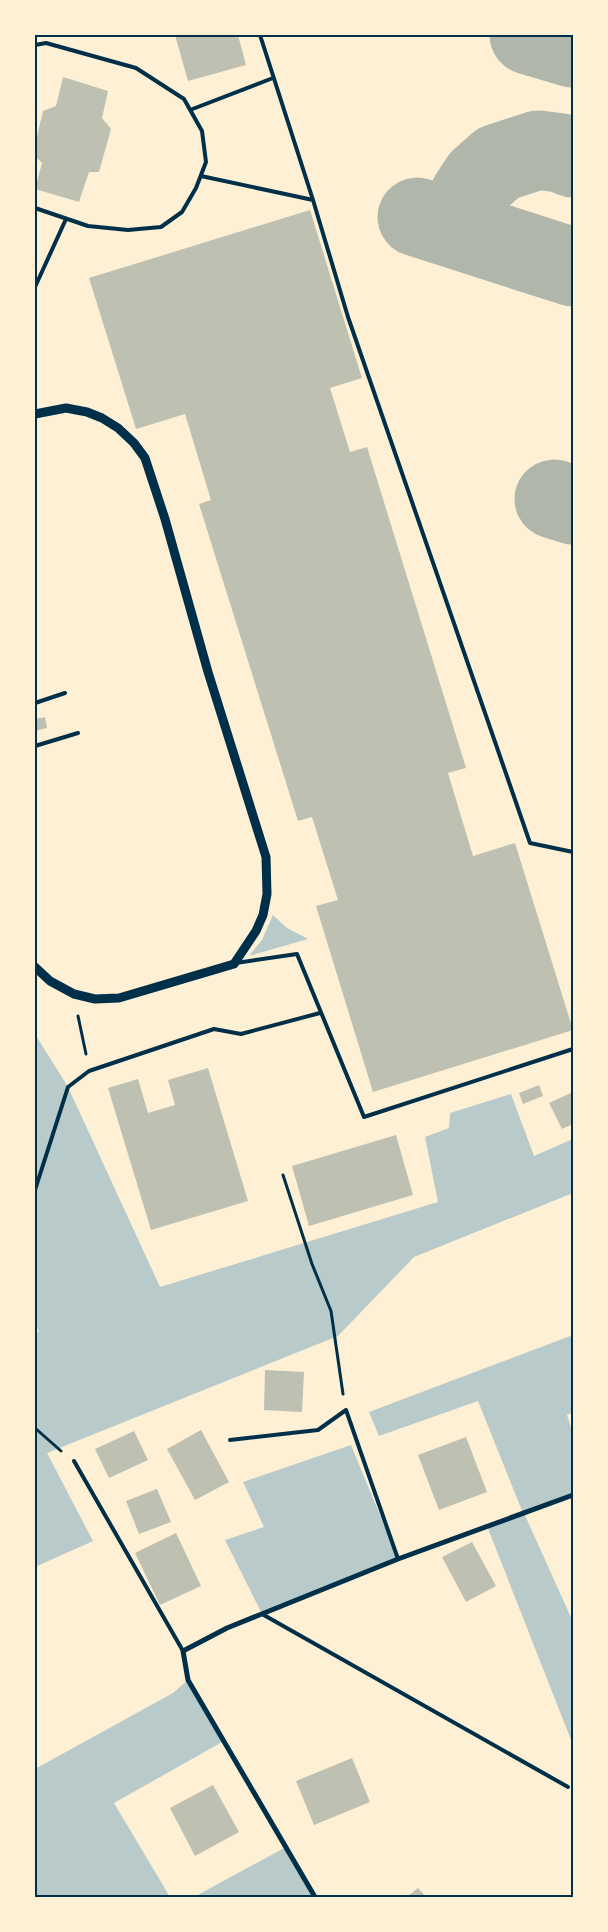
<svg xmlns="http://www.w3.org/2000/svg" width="608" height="1932" font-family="'Titillium Web',sans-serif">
<rect width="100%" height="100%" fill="#fdf0d5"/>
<!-- green -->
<path fill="#b9caca" d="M273,915L287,928L308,939L249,956L262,940Z
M35,1034L68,1087L160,1287L438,1202L425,1137L449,1128L450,1113L511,1094L534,1156L573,1139V1193L414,1257L338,1336L47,1453L93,1541L35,1567V1333L39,1332L35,1323Z
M573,1335V1412L567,1415L573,1434V1495L524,1513L573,1622V1745L487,1526L523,1513L478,1401L379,1436L369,1412Z
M351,1445L398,1559L262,1614L225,1540L264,1527L243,1482Z
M188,1680L224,1741L114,1803L170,1897H35V1769L173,1693Z
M286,1847L315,1897H194Z"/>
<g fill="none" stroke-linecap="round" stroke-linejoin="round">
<!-- taxiway -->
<path stroke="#b1b6ab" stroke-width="79" d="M529,35L573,48
M417,217L573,267
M464,232L465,214L469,196L480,179L498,163L538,150L561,153L573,158
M554,499L573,505"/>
</g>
<!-- building -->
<path fill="#bec0b2" d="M175,35H238L246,65L188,81Z
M63,77L108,91L102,118L111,129L99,172H89L79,202L35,189L42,163L35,156V145L43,111L56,106Z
M310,210L362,378L330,388L350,452L367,447L466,768L448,773L473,856L515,843L573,1030L373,1092L316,906L338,900L312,817L298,821L199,504L211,500L185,414L136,429L89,278Z
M45,717L47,728L35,731V719Z
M208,1068L248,1201L151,1230L108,1088L138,1079L148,1113L175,1105L168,1080Z
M539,1085L543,1096L523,1104L519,1093Z
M573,1092V1124L562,1129L549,1103Z
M396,1135L413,1195L309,1226L292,1166Z
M265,1370L304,1372L302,1412L264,1410Z
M201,1430L229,1482L195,1500L167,1449Z
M134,1431L148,1460L109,1478L95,1449Z
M466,1437L487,1492L439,1510L418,1455Z
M157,1489L171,1522L139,1534L126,1501Z
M176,1533L201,1586L160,1605L135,1553Z
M472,1542L496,1586L466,1602L442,1557Z
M352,1758L370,1802L314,1825L296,1781Z
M213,1785L239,1832L195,1856L170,1808Z
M418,1888L426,1897H407Z"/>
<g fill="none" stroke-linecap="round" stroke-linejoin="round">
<!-- path -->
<path stroke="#003049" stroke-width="3" d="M78,1016L86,1054
M283,1175L312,1264L331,1311L343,1394
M35,1428L61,1451"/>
<!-- service -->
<path stroke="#003049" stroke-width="4" d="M260,35L313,200L348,317L530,843L573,852
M35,45L46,43L136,68L184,99L202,131L206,162L196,188L182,212L161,227L128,230L88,226L35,208
M190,110L273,78
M201,176L313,200
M35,287L66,219
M35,703L65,693
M35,746L78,733
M236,963L297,954L364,1117L573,1049
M35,1190L68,1087L89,1071L214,1029L241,1034L320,1013
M230,1440L318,1430L346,1410L398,1559
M74,1461L183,1651
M262,1614L568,1787"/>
<!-- minor -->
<path stroke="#003049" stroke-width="5" d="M315,1897L188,1680L183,1651L227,1628L398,1559L573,1495"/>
<!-- tertiary -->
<path stroke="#003049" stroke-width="9" d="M35,414L66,408L87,412L102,418L118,428L134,443L145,458L165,519L208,672L266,857L267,894L263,915L256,931L234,964L119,998L95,999L74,994L50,981L35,967"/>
</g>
<!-- border -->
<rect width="608" height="1932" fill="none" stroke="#fdf0d5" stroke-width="72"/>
<rect x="36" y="36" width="536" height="1860" fill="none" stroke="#003049" stroke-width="2"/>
</svg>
